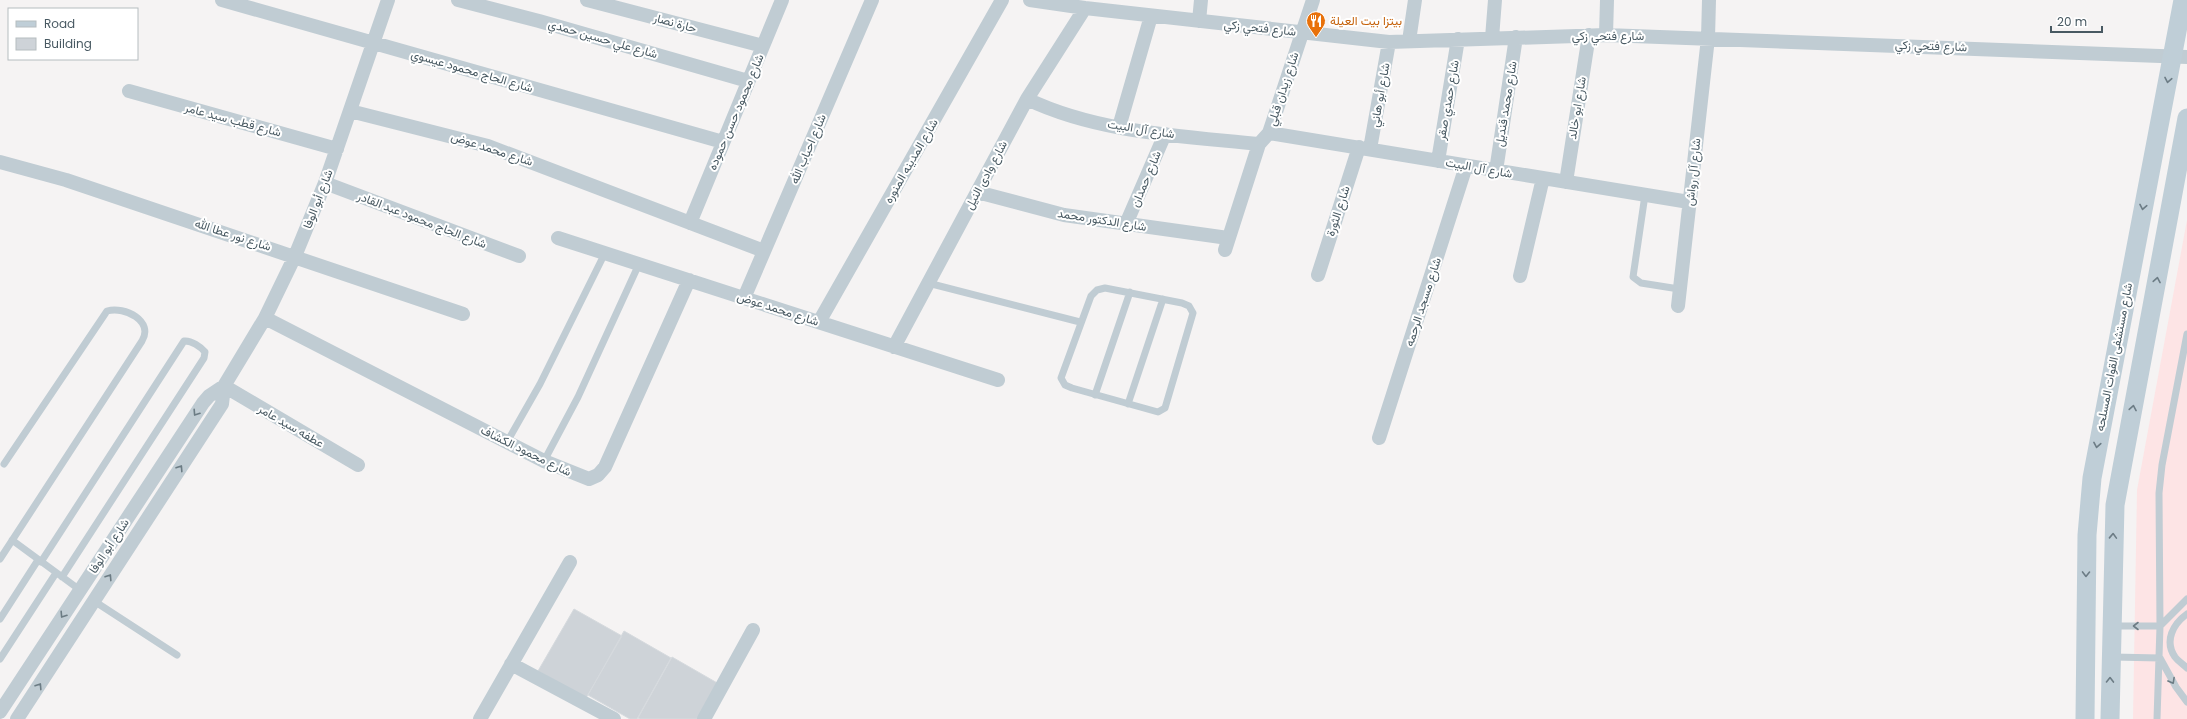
<svg xmlns="http://www.w3.org/2000/svg" width="2187" height="719" font-family="Poppins,Vazirmatn,sans-serif">
<rect width="100%" height="100%" fill="#f5f3f3"/>
<!-- medical -->
<path fill="#fde4e5" d="M2187,220V719H2133L2137,490Z"/>
<!-- building -->
<path fill="#ced3d8" stroke="#d6dade" d="M574,609L622,636L586,698L538,671Z
M624,631L671,658L637,719H630L588,695Z
M672,657L719,684L699,719H640L638,718Z"/>
<g fill="none" stroke-linecap="round" stroke-linejoin="round">
<!-- lane -->
<path stroke="#c0ccd3" stroke-width="7" d="M1645,195L1633,277L1641,283L1679,289
M928,283L1080,322
M1105,288L1182,303L1189,306L1193,313L1165,408L1158,412L1072,388L1065,385L1061,378L1091,296L1097,290Z
M1095,395L1130,292
M1128,404L1163,299
M507,442L540,384L605,253
M544,461L578,397L639,264
M12,540L80,590
M0,559L142,341C154,321 125,306 107,311L4,464
M41,562L184,341C191,340 201,347 205,352L204,358L62,577
M94,601L177,655
M2187,614C2173,624 2164,641 2175,657C2178,661 2184,665 2187,668
M0,619L38,560
M2112,626H2160L2187,599
M2113,657L2160,658L2176,687L2187,702
M0,659L56,573
M2157,719L2160,626L2159,493L2162,465L2187,334"/>
<!-- street -->
<path stroke="#c0ccd3" stroke-width="14" d="M222,0L723,142
M458,0L539,21L748,81
M587,0L763,46
M1030,0L1085,8L1389,42L1606,35L2187,57
M1199,21L1201,0
M1606,35L1607,0
M1492,38L1495,0
M1409,41L1415,0
M129,91L337,149
M1027,99C1098,133 1182,136 1259,144
M350,111L488,146L764,251
M1119,127L1151,16
M1269,133L1689,202
M1370,149L1389,42
M1438,161L1458,39
M0,162L66,180L463,314
M1496,171L1516,37
M1566,182L1589,35
M325,183L519,256
M977,192L1064,215L1228,238
M690,223L782,0
M1126,224L1165,134
M558,238L998,380
M1225,250L1259,144L1269,133L1313,0
M1318,275L1359,147
M1520,276L1543,178
M744,298L872,0
M1678,306L1708,38L1709,0
M265,318L544,461L589,479L598,475L605,467L689,280
M819,322L1002,0
M894,347L1027,99L1085,8
M224,386L358,465
M1379,438L1466,166
M511,664L614,719
M0,712L203,403L209,396L224,386
M17,719L222,404L224,386L265,318L295,256L325,183L388,0
M480,719L570,562
M704,719L753,630"/>
<!-- secondary -->
<path stroke="#bfced7" stroke-width="19" d="M2085,719L2087,535L2092,478L2183,0
M2110,719L2115,505L2187,118"/>
</g>
<!-- one-way arrows -->
<defs><path id="oneway-chevron" d="M-2-3.5L2.5 0L-2 3.5" fill="none" stroke-width="1.6" stroke-linecap="round" stroke-linejoin="round"/></defs>
<g stroke="#6c7c85">
<use href="#oneway-chevron" transform="translate(2168 80) rotate(101)"/>
<use href="#oneway-chevron" transform="translate(2143 207) rotate(101)"/>
<use href="#oneway-chevron" transform="translate(2157 280) rotate(-80)"/>
<use href="#oneway-chevron" transform="translate(2133 408) rotate(-80)"/>
<use href="#oneway-chevron" transform="translate(2097 445) rotate(100)"/>
<use href="#oneway-chevron" transform="translate(2113 536) rotate(-88)"/>
<use href="#oneway-chevron" transform="translate(2086 574) rotate(91)"/>
<use href="#oneway-chevron" transform="translate(2110 680) rotate(-89)"/>
</g>
<g stroke="#6c7c84">
<use href="#oneway-chevron" transform="translate(196 413) rotate(123)"/>
<use href="#oneway-chevron" transform="translate(180 468) rotate(-57)"/>
<use href="#oneway-chevron" transform="translate(109 577) rotate(-57)"/>
<use href="#oneway-chevron" transform="translate(63 615) rotate(123)"/>
<use href="#oneway-chevron" transform="translate(2136 626) rotate(-180)"/>
<use href="#oneway-chevron" transform="translate(2172 681) rotate(61)"/>
<use href="#oneway-chevron" transform="translate(39 686) rotate(-57)"/>
</g>
<!-- icons -->
<defs>
<symbol id="restaurant-pin" viewBox="-11 -11 22 30"><path d="M0 17L-7.5 6A9.5 9.5 0 1 1 7.5 6Z" fill="#e8710a" stroke="#fff"/><path d="M-5-6h1v4h1v-4h1v4h1v-4h1v5L-1.5 .5V6h-2V.5L-5-1ZM5-6V6H3V1.5H1.5Q1.5-4 5-6Z" fill="#fff"/></symbol>
</defs>
<g fill-rule="evenodd">
<use href="#restaurant-pin" x="1305" y="10" width="22" height="30"/>
</g>
<g text-anchor="middle" stroke-width="4" stroke-linejoin="round" paint-order="stroke">
<!-- food labels -->
<g font-size="12" fill="#c56008" stroke="#fff" text-anchor="start">
<text x="1330" y="25">بيتزا بيت العيلة</text>
</g>
<!-- street labels -->
<g font-size="12" fill="#485962" stroke="#fff">
<text transform="translate(675 23) rotate(15)" y="4">حارة نصار</text>
<text transform="translate(1260 28) rotate(6)" y="4">شارع فتحي زكي</text>
<text x="1608" y="40">شارع فتحي زكي</text>
<text transform="translate(603 39) rotate(16)" y="4">شارع علي حسين حمدي</text>
<text transform="translate(1931 46) rotate(2)" y="4">شارع فتحي زكي</text>
<text transform="translate(472 71) rotate(16)" y="4">شارع الحاج محمود عيسوي</text>
<text transform="translate(1283 89) rotate(-72)" y="4">شارع زيدان قبلي</text>
<text transform="translate(1380 95) rotate(-80)" y="4">شارع أبو هاني</text>
<text transform="translate(1448 100) rotate(-80)" y="4">شارع حمدي صقر</text>
<text transform="translate(1506 104) rotate(-81)" y="4">شارع محمد قنديل</text>
<text transform="translate(1577 108) rotate(-81)" y="4">شارع ابو خالد</text>
<text transform="translate(736 112) rotate(-67)" y="4">شارع محمود حسن حموده</text>
<text transform="translate(233 120) rotate(15)" y="4">شارع قطب سيد عامر</text>
<text transform="translate(1141 129) rotate(9)" y="4">شارع آل البيت</text>
<text transform="translate(492 149) rotate(18)" y="4">شارع محمد عوض</text>
<text transform="translate(808 149) rotate(-67)" y="4">شارع احباب الله</text>
<text transform="translate(911 161) rotate(-60)" y="4">شارع المدينه المنوره</text>
<text transform="translate(1479 168) rotate(10)" y="4">شارع آل البيت</text>
<text transform="translate(1693 172) rotate(-84)" y="4">شارع آل رواش</text>
<text transform="translate(986 175) rotate(-62)" y="4">شارع وادى النيل</text>
<text transform="translate(1146 179) rotate(-67)" y="4">شارع حمدان</text>
<text transform="translate(318 199) rotate(-69)" y="4">شارع أبو الوفا</text>
<text transform="translate(1338 211) rotate(-72)" y="4">شارع الثورة</text>
<text transform="translate(422 220) rotate(21)" y="4">شارع الحاج محمود عبد القادر</text>
<text transform="translate(1102 220) rotate(9)" y="4">شارع الدكتور محمد</text>
<text transform="translate(233 235) rotate(18)" y="4">شارع نور عطا الله</text>
<text transform="translate(1423 302) rotate(-72)" y="4">شارع مسجد الرحمه</text>
<text transform="translate(778 309) rotate(18)" y="4">شارع محمد عوض</text>
<text transform="translate(2114 357) rotate(-79)" y="4">شارع مستشفى القوات المسلحه</text>
<text transform="translate(291 426) rotate(30)" y="4">عطفه سيد عامر</text>
<text transform="translate(526 451) rotate(26)" y="4">شارع محمود الكشاف</text>
<text transform="translate(109 546) rotate(-57)" y="4">شارع أبو الوفا</text>
</g>
</g>
<!-- legend -->
<rect x="8" y="8" width="130" height="52" fill="#ffffff" stroke="#b6bdc0"/>
<rect x="16" y="21" width="20" height="6" fill="#bfced7" stroke="#b6bdc0"/>
<text x="44" y="28" font-size="12" fill="#485962">Road</text>
<rect x="16" y="38" width="20" height="12" fill="#ced3d8" stroke="#b6bdc0"/>
<text x="44" y="48" font-size="12" fill="#485962">Building</text>
<!-- scale -->
<path d="M2051 26v6h51v-6" fill="none" stroke="#485962" stroke-width="2"/>
<text x="2057" y="26" font-size="12" fill="#485962" stroke="#ffffff" stroke-width="3" paint-order="stroke">20 m</text>
</svg>
